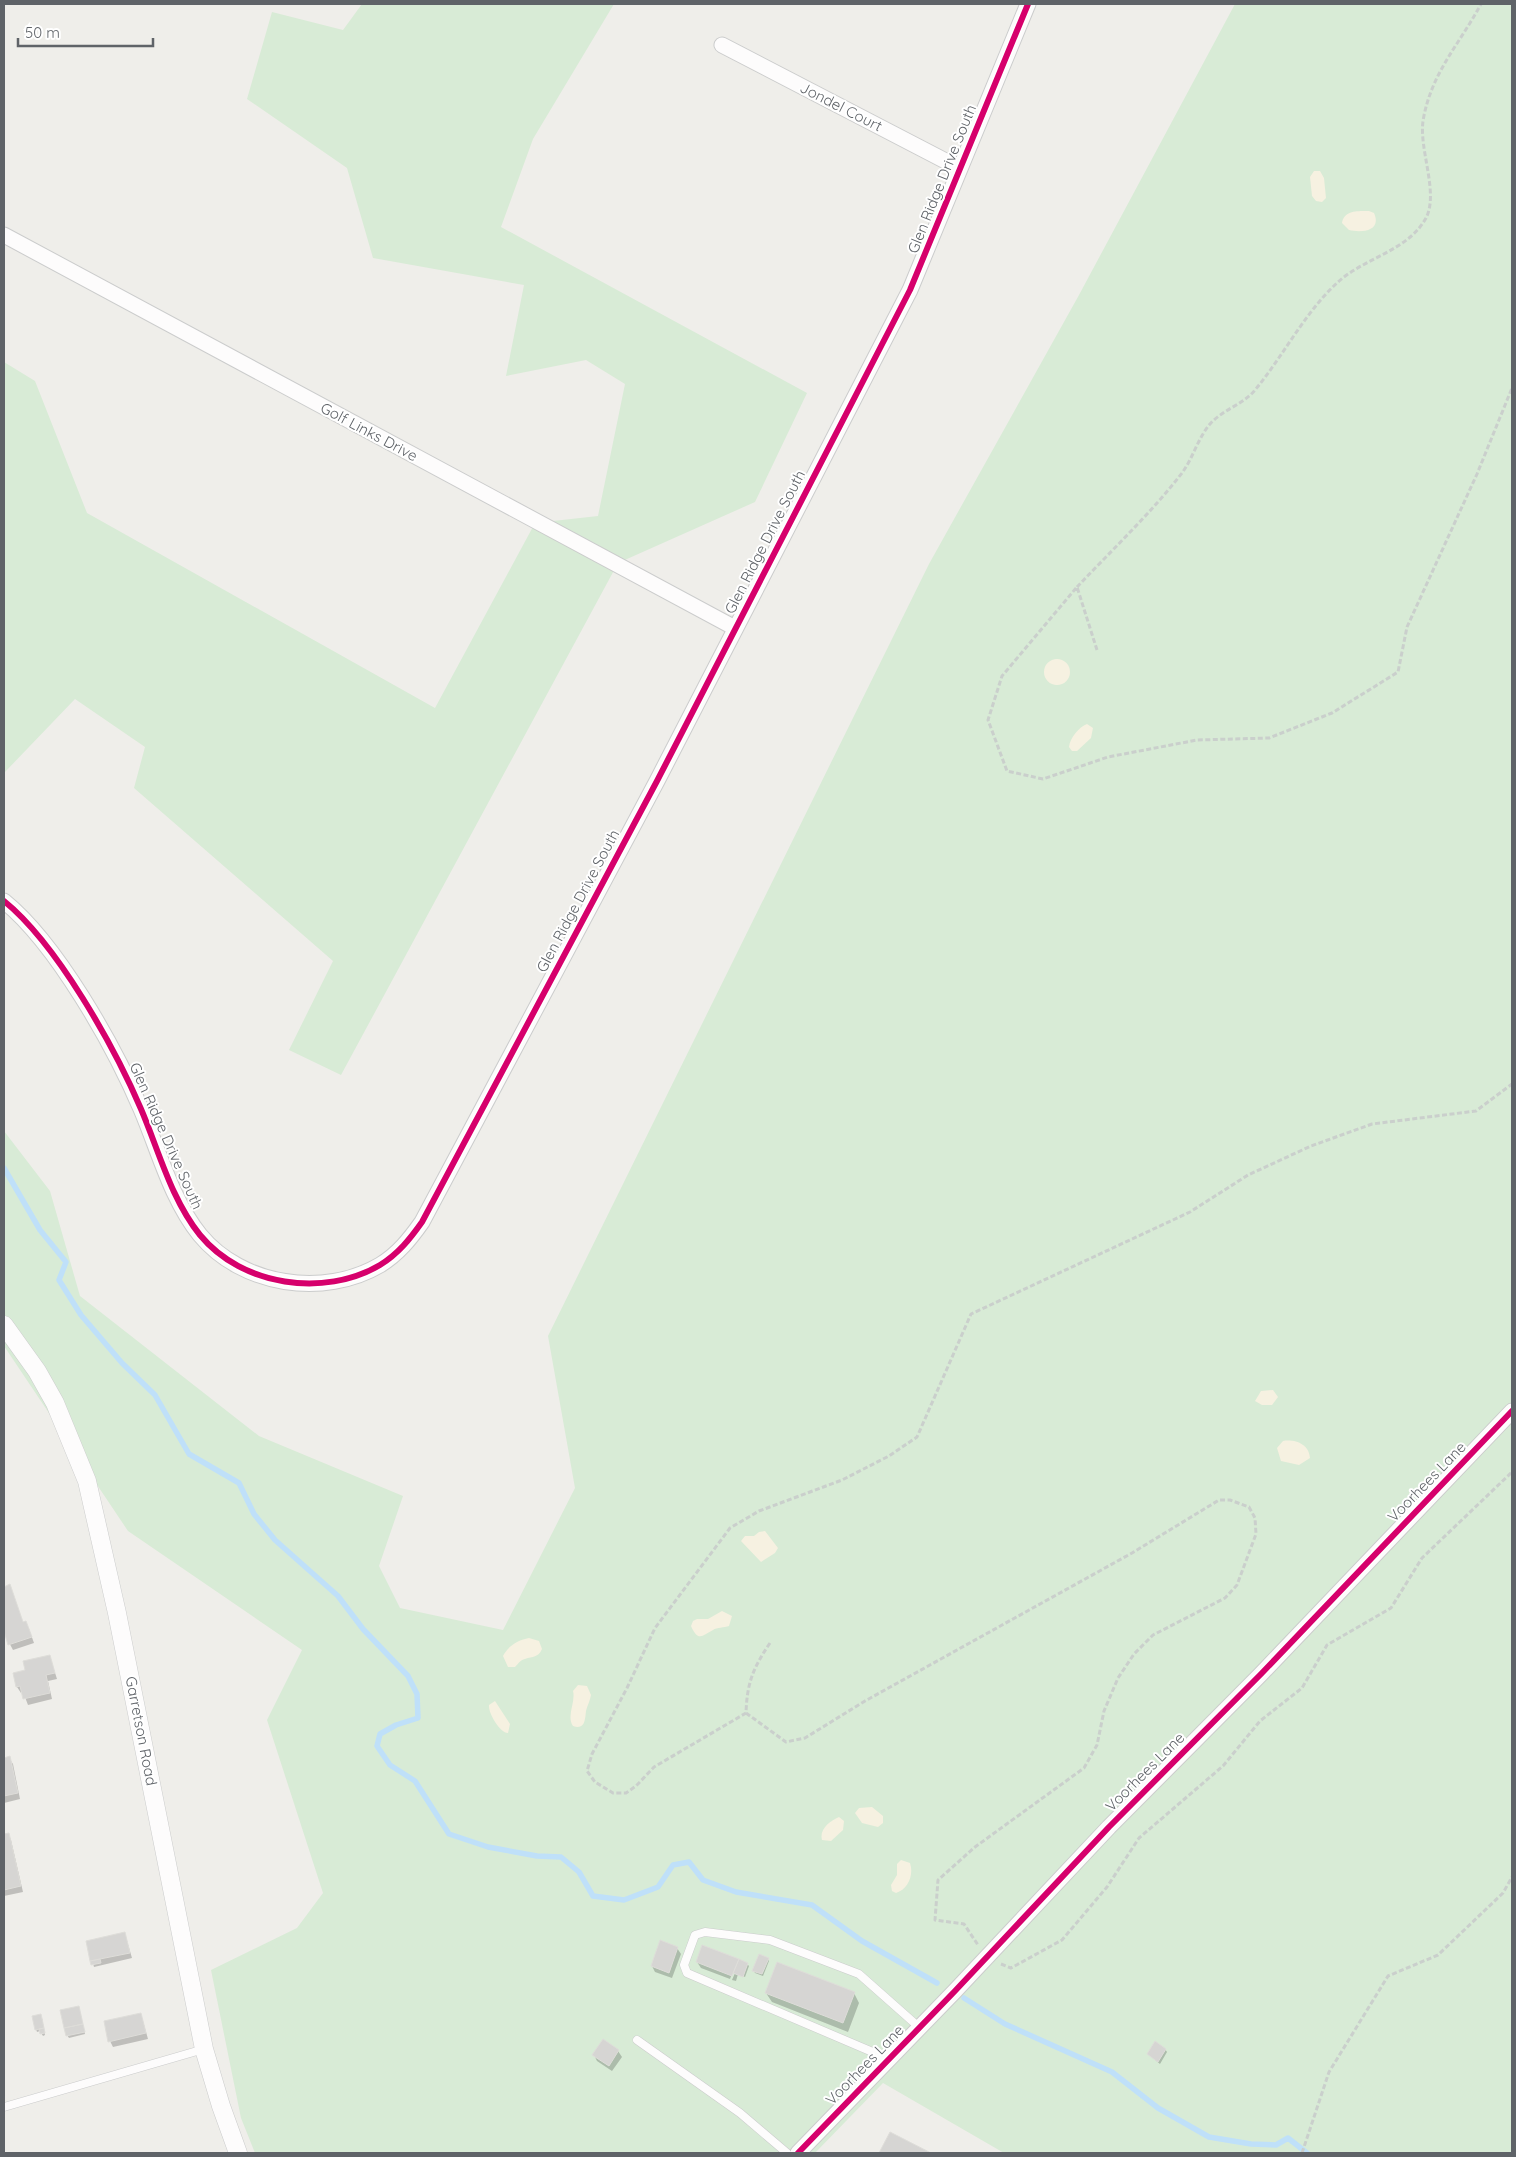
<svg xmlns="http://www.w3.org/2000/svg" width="1516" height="2157" font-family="Quicksand,sans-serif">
<rect width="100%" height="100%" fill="#efeeea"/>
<!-- green -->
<path fill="#d8ebd6" d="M362,4H614L533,139L501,227L807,393L755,502L618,563L341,1075L289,1050L333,961L134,788L145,747L75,699L5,772L4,362L35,381L87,513L435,708L535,523L598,516L625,384L586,360L506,376L524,285L373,258L347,168L247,99L272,12L343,30Z
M1235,4H1512V2153H1004L883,2083L815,2153H255L241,2118L211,1970L297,1928L323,1893L267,1720L302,1650L128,1531L4,1346V1131L50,1191L80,1296L259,1436L403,1496L379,1566L400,1608L503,1630L575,1488L548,1336L929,564L1079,295Z"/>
<!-- sand -->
<path fill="#f6f1e1" d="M1314,171H1320L1324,178L1326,198L1322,202L1316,201L1312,196L1310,177Z
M1369,211L1374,213C1382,231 1362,233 1349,230L1342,223C1344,210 1358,211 1369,211Z
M1044 672a13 13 0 1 1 26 0a13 13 0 1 1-26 0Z
M1087,724L1093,728L1091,738L1077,751H1072L1069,747C1070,738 1079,727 1087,724Z
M1273,1390L1278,1397L1272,1405H1262L1255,1401L1261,1391Z
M1283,1441C1295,1439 1309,1444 1310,1458L1299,1465L1281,1461L1277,1448Z
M765,1531L778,1548L775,1553L761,1562L741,1541L745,1536H754L759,1532Z
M722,1611L732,1616L729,1626C724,1628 717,1627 713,1630C702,1636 698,1642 691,1626L693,1621L697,1619H708Z
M529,1638L539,1641L542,1649C538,1658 533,1656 525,1659C520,1660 518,1664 515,1667H508L503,1656C508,1646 518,1640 529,1638Z
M578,1685L587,1686L591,1695C590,1701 587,1706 586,1711C585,1720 585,1730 573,1726C566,1716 576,1702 573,1691Z
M495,1701L510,1724L508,1733C500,1733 488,1713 489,1705Z
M872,1807L883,1816V1823L878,1827L862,1823L855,1813L859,1808Z
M839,1817L844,1821L843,1830L831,1841L822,1840C819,1829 830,1821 839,1817Z
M901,1860L910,1863C914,1875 908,1889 896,1893L892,1891L891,1885L897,1875V1864Z"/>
<!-- shadow -->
<path fill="#0003" d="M10,1586L23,1623H26L29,1629L34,1643L13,1650L4,1633V1588Z
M50,1657L57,1679L48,1681L52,1699L28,1705L23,1692L21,1693L17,1687L27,1671Z
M9,1758L13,1764L20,1799L4,1803V1759Z
M8,1834L11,1840L23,1892L4,1896V1835Z
M125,1934L132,1958L94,1967L87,1942Z
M677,1948L681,1954L672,1978L655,1972L652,1966Z
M768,1959L769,1961L763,1976L755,1973L754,1971Z
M697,1962L747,1964L749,1966L745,1977L738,1974L736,1981L732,1980L735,1973L733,1971L730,1979L701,1968Z
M766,1993H854L859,2003L848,2032L772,2002Z
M79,2007L85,2034L69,2038L67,2035Z
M141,2014L148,2039L113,2047L110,2041Z
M42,2018L45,2035L43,2036L40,2031L37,2032L36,2029Z
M1165,2049L1167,2052L1160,2064L1148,2054Z
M618,2051L622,2057L612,2071L597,2061L594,2055Z"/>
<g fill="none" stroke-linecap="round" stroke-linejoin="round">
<!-- stream -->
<path stroke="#bfe0f9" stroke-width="5.5" d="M4,1168L40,1230L66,1262L59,1280L81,1315L122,1363L155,1395L189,1454L239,1483L254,1514L275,1540L338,1596L363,1629L408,1676L417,1694L418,1718L396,1725L380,1734L377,1746L390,1765L415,1781L449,1834L488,1847L537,1856L561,1857L579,1872L593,1896L624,1900L658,1887L673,1865L689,1862L703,1880L736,1892L812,1905L862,1941L937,1983
M964,1998L1005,2024L1112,2072L1158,2108L1209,2137L1251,2144L1276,2145L1288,2138L1307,2153"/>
</g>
<!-- building -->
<path fill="#d6d5d3" stroke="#deddd9" d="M10,1584L23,1622L26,1621L32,1637L8,1645L4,1631V1587Z
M50,1655L55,1673L46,1675L50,1693L23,1699L20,1686L16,1687L13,1673L25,1670L23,1661Z
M10,1756L18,1793L4,1796V1758Z
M9,1833L21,1886L4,1890V1834Z
M125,1932L130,1953L90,1961L86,1941Z
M660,1940L678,1947L669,1973L651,1966Z
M702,1945L739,1959L732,1976L696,1962Z
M759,1954L769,1958L762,1974L752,1971Z
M100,1959L101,1963L91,1965L90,1961Z
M739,1959L748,1963L743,1977L733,1973Z
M777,1962L855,1992L843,2023L765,1993Z
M79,2006L83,2024L64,2028L60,2010Z
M141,2013L146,2033L108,2042L104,2021Z
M41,2014L44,2028L35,2030L32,2016Z
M83,2024L85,2032L66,2036L64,2028Z
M44,2028L45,2033L40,2034L39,2029Z
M603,2039L619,2050L609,2066L592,2055Z
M1155,2041L1166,2049L1158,2062L1147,2054Z
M890,2132L931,2153H879Z"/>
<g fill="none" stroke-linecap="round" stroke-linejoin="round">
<defs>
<path id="service" d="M637,2040L740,2113L787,2153
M889,2059L687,1973L684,1965L695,1935L705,1932L770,1940L859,1974L920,2028
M4,2107L204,2049"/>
<path id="minor" d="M722,45L959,168
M4,235L735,628
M4,901C57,944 114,1046 141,1109C159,1151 171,1199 200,1235C242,1286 324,1298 380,1265C398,1254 410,1239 422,1222L657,781L910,290L1028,4
M798,2153L954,1992L1109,1827L1261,1674L1512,1411"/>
<path id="tertiary" d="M4,1325L37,1371L55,1403L87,1481L117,1613L204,2049L221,2106L238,2153"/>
</defs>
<!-- service casing -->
<use href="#service" stroke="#cbcccc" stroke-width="9"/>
<!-- minor casing -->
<use href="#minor" stroke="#cbcccc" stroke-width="17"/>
<!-- tertiary casing -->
<use href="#tertiary" stroke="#cbcccc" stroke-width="19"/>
<!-- path -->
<path stroke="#cacfcc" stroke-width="3" stroke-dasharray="5 2.5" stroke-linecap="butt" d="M1077,587C1111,551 1152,512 1182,473C1193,458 1198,438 1210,424C1222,410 1244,404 1255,390C1284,355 1305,312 1338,282C1364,258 1408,251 1426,218C1439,193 1419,150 1423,121C1431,73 1459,45 1481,4
M1097,650L1077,587L1002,676L988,720L1007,771L1043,779L1108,757L1197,740L1269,738L1332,713L1398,672L1407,627L1477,474L1512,388
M770,1643C753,1668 747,1683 746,1713L654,1767L636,1786L626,1793H613L595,1782L587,1771L592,1754L627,1688L655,1628L730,1528L759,1511L842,1480L889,1456L917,1437L971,1314L1190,1212L1248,1175L1311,1146L1372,1124L1476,1111L1512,1084
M746,1713L786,1742L805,1738L865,1701L1132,1553L1219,1500H1230L1249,1507L1255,1518L1256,1534L1237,1585L1225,1598L1153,1635L1134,1654L1118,1678L1104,1711L1097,1745L1084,1768L975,1847L938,1880L935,1920L964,1924L978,1945
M1001,1964L1011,1968L1062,1940L1107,1887L1139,1838L1223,1766L1260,1721L1302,1688L1327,1645L1391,1608L1422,1558L1512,1472
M1302,2153L1329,2072L1388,1976L1438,1955L1503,1893L1512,1877"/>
<!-- service -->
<use href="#service" stroke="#fdfcfc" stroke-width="8"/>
<!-- minor -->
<use href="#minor" stroke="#fdfcfc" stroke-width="15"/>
<!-- tertiary -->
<use href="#tertiary" stroke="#fdfcfc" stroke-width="18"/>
<defs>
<path id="cycleway" d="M4,901C57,944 114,1046 141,1109C159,1151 171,1199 200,1235C242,1286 324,1298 380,1265C398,1254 410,1239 422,1222L657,781L910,290L1028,4
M798,2153L954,1992L1109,1827L1261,1674L1512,1411"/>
</defs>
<!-- cycleway casing -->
<use href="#cycleway" stroke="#fff" stroke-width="9"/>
<!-- cycleway -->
<use href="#cycleway" stroke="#d6006c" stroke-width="6"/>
</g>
<g text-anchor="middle" stroke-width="4" stroke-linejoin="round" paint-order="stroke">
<!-- street labels -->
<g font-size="15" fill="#5f6368" stroke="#fff">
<text transform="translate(841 107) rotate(27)" y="5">Jondel Court</text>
<text transform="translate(942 179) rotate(-68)" y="5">Glen Ridge Drive South</text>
<text transform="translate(369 432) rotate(28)" y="5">Golf Links Drive</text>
<text transform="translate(765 542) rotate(-63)" y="5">Glen Ridge Drive South</text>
<text transform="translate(578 901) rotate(-62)" y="5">Glen Ridge Drive South</text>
<text transform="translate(166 1136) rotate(66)" y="5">Glen Ridge Drive South</text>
<text transform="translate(1427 1482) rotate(-46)" y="5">Voorhees Lane</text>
<text transform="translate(141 1731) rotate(79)" y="5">Garretson Road</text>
<text transform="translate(1145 1772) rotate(-45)" y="5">Voorhees Lane</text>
<text transform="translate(865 2065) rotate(-46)" y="5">Voorhees Lane</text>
</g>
</g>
<!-- border -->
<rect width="1516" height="2157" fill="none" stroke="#5f6368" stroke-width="10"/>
<!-- scale -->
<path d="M18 38v8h135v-8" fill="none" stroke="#5f6368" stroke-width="2.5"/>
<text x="25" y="38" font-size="15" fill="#5f6368" stroke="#ffffff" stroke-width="4" paint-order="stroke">50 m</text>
</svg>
